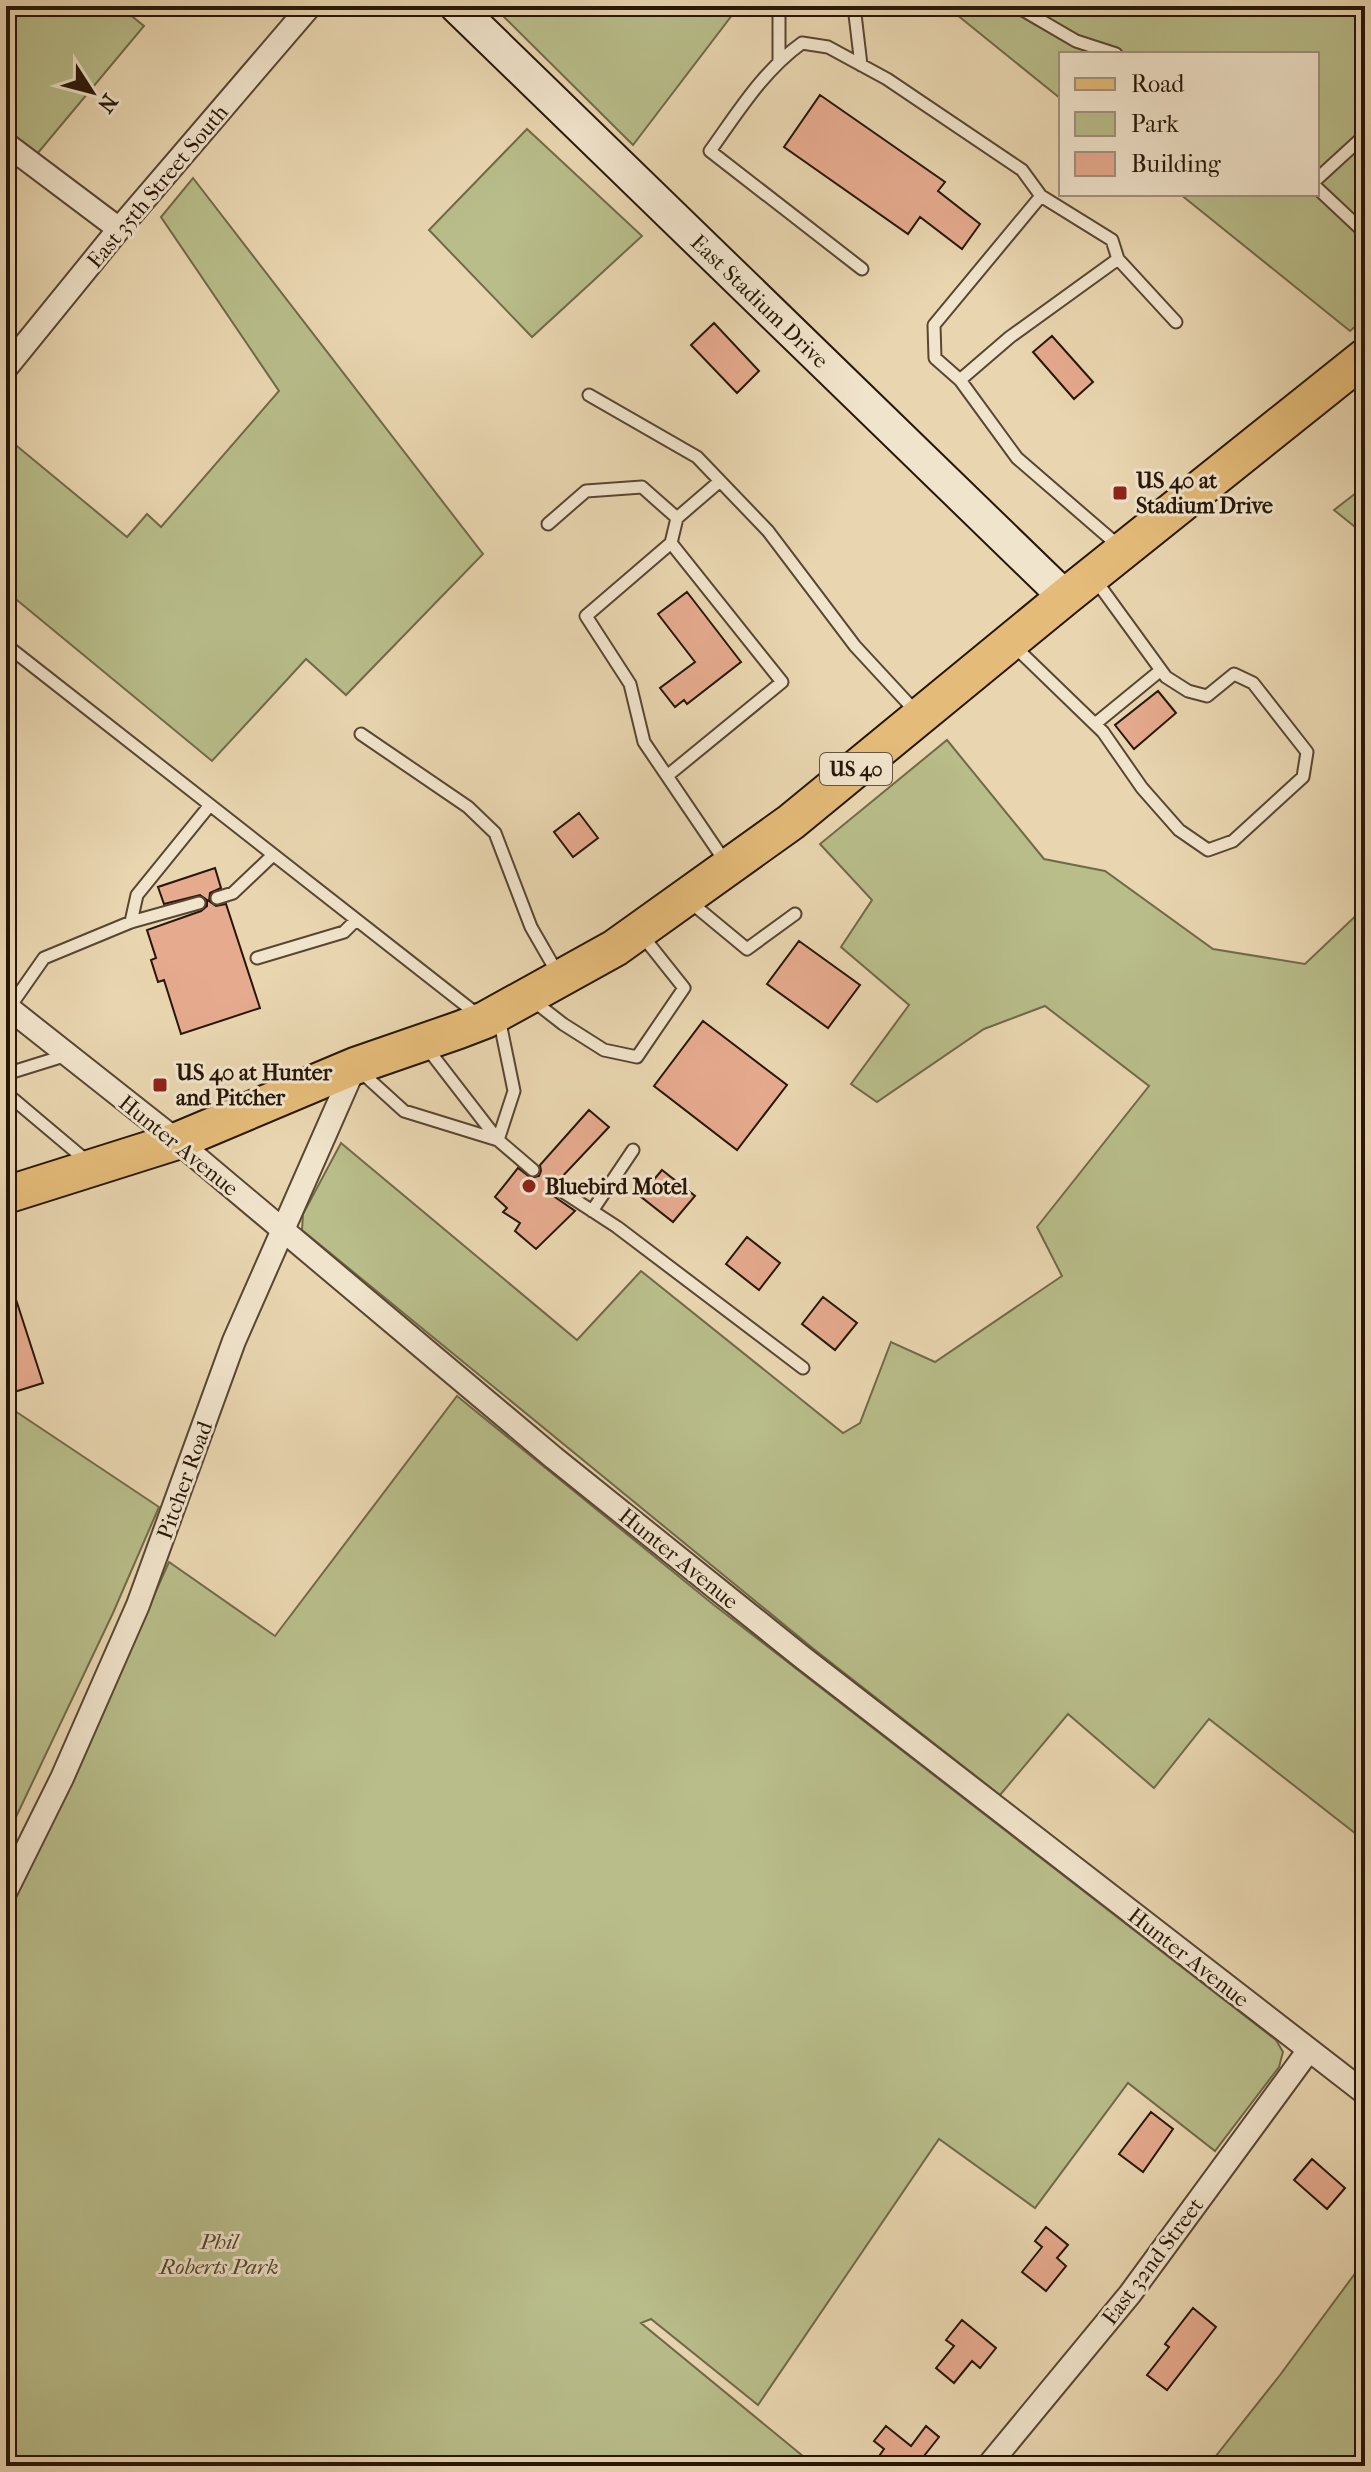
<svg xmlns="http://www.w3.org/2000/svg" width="1371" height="2472" font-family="'IM FELL French Canon',serif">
<rect width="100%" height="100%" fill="#e9d6b0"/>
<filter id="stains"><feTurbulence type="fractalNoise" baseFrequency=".0025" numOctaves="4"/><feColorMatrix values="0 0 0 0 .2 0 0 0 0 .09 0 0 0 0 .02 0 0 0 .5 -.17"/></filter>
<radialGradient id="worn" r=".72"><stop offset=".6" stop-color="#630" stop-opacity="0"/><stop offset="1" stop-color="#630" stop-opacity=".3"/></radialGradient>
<!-- green -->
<path fill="#b8bd8a" stroke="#706a49" stroke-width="2" d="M6,6H119L144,26L37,154L6,129Z
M493,6H739L633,145Z
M946,6H1365V318L1350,331L1180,194H1317V54H1061V99Z
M527,129L642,236L532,337L429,230Z
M193,178L483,554L346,695L306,659L212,761L6,591V437L127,537L147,514L161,527L279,391L161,217Z
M1365,486V535L1334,510Z
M947,740L1044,859L1105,871L1213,949L1305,964L1365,907V1841L1209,1719L1154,1788L1068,1714L1000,1795L815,1650L302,1230L303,1214L341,1143L577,1340L641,1271L843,1433L860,1423L891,1342L935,1362L1062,1276L1037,1227L1149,1086L1045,1006L984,1029L877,1102L851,1084L909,1005L841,947L872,900L820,844Z
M457,1396L714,1605L1276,2040L1283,2052L1279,2067L1215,2151L1128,2083L1035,2208L939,2139L758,2405L651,2319L641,2323L815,2466H6V1889L46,1836L169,1562L275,1636Z
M6,1405L159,1507L113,1613L6,1838Z
M1365,2260V2466H1208L1280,2375Z"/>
<!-- building -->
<path fill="#e6aa8e" stroke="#271608" stroke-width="2" d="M820,95L945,182L938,191L980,224L962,249L920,217L908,234L784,147Z
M714,323L759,371L737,393L691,345Z
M1052,336L1093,382L1074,399L1033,352Z
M687,592L741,662L687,704L684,700L675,707L660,688L695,662L658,614Z
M1158,691L1176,713L1134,749L1115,725Z
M579,813L598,838L573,857L554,832Z
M215,868L221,888L210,893L209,901L216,906L226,904L260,1008L181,1034L164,980L158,982L151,960L156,958L147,930L201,911L207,906V900L200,895L164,904L158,887Z
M799,941L860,985L828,1028L767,984Z
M703,1021L787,1085L737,1150L654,1086Z
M589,1110L609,1127L560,1179L554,1178L547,1182L549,1193L575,1211L536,1249L515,1231L520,1223L503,1212L507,1208L495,1197L518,1168L531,1178L539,1176L541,1171L540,1165Z
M662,1170L695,1196L673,1222L640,1196Z
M747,1237L780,1263L759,1290L726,1264Z
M6,1281H10L43,1383L11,1393L6,1377Z
M823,1297L857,1323L835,1350L802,1324Z
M1151,2112L1173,2129L1143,2172L1119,2154Z
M1312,2159L1345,2188L1327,2209L1294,2180Z
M1046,2227L1068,2245L1057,2258L1066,2266L1046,2291L1022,2272L1042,2247L1035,2241Z
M1193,2308L1216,2327L1167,2390L1147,2375L1169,2347L1165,2344Z
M962,2320L996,2348L980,2368L972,2361L954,2383L936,2368L954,2346L946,2340Z
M886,2426L911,2446L926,2426L939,2437L924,2456L936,2466H886L877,2459L884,2449L874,2441Z"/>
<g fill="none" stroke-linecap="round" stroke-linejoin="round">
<defs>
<path id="lane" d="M854,6L861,65
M1016,6L1076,41L1116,54
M779,60V6
M1317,179L1365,135
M1317,188L1365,233
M1118,259L1176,322
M862,269L710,151C738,112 763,71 802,43L828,47L887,79L1022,170L1041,196L934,325L935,358L960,380L1017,458L1120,547
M960,380L1010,337L1118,259L1112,240L1041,196
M589,395L697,457L768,531L855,646L917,713
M720,481L677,518L671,543L586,616L630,684L644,742L726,863
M548,524L586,491L642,487L677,518
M6,645L478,1015
M1013,645L1103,732L1142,788L1179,830L1208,850L1233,841L1303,777L1307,752L1253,683L1234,674L1207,696L1188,691L1166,677L1094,578
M1095,724L1161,670
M361,734L468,807L495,833L531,927L558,974
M667,776L782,682L671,543
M217,898L233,893L273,855
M689,901L747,949L795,914
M131,922L137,895L210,805
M257,958L344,932L356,920
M531,999L563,1024L604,1050L637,1057L684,988L641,934
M9,1008L44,958L131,922L199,903
M427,1048L498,1140L533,1170
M361,1072L404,1111L498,1140L514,1091L499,1018
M6,1074L67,1055
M6,1093L88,1162
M554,1186L617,1227L803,1368
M592,1211L633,1150"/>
<path id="street" d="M6,144L119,229
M6,368L119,229L310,6
M6,1006L177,1141L554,1458L802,1657L1365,2093
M6,1891L62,1778L138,1605L234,1341L355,1066
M988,2466L1130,2294L1309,2050"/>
<path id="secondary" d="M456,6L1065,597"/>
<path id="primary" d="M6,1195L177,1141L355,1066L459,1030L485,1020L615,948L791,822L1065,597L1365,357"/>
</defs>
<!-- lane casing -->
<use href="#lane" stroke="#584632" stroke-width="15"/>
<!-- street casing -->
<use href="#street" stroke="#584632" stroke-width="26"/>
<!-- secondary casing -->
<use href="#secondary" stroke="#271608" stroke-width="36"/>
<!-- primary casing -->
<use href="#primary" stroke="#271608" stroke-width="40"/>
<!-- lane -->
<use href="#lane" stroke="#f1e4cc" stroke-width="11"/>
<!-- street -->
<use href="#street" stroke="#f1e4cc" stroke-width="22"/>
<!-- secondary -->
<use href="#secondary" stroke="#f1e4cc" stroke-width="32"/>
<!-- primary -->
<use href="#primary" stroke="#e4bb78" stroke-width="36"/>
</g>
<!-- markers -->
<g fill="#8f2418" stroke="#f1e4cc" stroke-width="3">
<rect x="1112" y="485" width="16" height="16" rx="4"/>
<rect x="152" y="1077" width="16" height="16" rx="4"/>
<circle cx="529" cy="1186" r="8"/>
</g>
<g text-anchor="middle" stroke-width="6" stroke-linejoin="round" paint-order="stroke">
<!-- shield labels -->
<rect fill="#f1e4cc" stroke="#645443" stroke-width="2" x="820" y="753" width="72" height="32" rx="6"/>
<g font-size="20" font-weight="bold" fill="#271608">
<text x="856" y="776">US 40</text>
</g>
<!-- street labels -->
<g font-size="22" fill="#271608" stroke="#f1e4cc">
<text transform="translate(157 186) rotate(-50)" y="8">East 35th Street South</text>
<text transform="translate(760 301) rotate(44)" y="8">East Stadium Drive</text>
<text transform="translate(179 1145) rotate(39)" y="8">Hunter Avenue</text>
<text transform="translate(184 1480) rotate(-70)" y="8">Pitcher Road</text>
<text transform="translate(679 1558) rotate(39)" y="8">Hunter Avenue</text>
<text transform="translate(1189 1957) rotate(38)" y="8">Hunter Avenue</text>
<text transform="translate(1152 2261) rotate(-53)" y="8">East 32nd Street</text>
</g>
<!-- poi labels -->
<g font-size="22" font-weight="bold" fill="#271608" stroke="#f1e4cc" text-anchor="start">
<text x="1136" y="488">US 40 at<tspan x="1136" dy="25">Stadium Drive</tspan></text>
<text x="176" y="1080">US 40 at Hunter<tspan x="176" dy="25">and Pitcher</tspan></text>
<text x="545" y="1194">Bluebird Motel</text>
</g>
<!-- park labels -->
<g font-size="22" font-style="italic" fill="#52482f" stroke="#f1e4cc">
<text x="219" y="2249">Phil<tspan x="219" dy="25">Roberts Park</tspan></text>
</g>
</g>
<!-- margin -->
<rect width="1371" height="2472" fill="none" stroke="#e9d6b0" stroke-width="32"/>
<rect x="8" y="8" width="1355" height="2456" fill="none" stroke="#271608" stroke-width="4"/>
<rect x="16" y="16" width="1339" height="2440" fill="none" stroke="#271608" stroke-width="2"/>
<!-- legend -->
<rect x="1059" y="52" width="260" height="144" fill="#f1e4cc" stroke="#a0927e" stroke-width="2"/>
<rect x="1075" y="78" width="40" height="12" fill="#e4bb78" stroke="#a0927e" stroke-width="2"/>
<text x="1131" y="92" font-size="24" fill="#271608">Road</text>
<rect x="1075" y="112" width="40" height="24" fill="#b8bd8a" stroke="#a0927e" stroke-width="2"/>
<text x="1131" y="132" font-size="24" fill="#271608">Park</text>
<rect x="1075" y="152" width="40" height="24" fill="#e6aa8e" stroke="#a0927e" stroke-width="2"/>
<text x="1131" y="172" font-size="24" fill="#271608">Building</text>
<!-- north arrow -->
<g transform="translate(92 92) rotate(126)" stroke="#f1e4cc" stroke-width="6" paint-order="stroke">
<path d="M0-6L14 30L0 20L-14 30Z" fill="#271608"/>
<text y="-12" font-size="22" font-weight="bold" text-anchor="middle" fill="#271608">N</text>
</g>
<rect width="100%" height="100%" filter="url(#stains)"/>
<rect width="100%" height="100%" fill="url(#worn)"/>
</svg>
